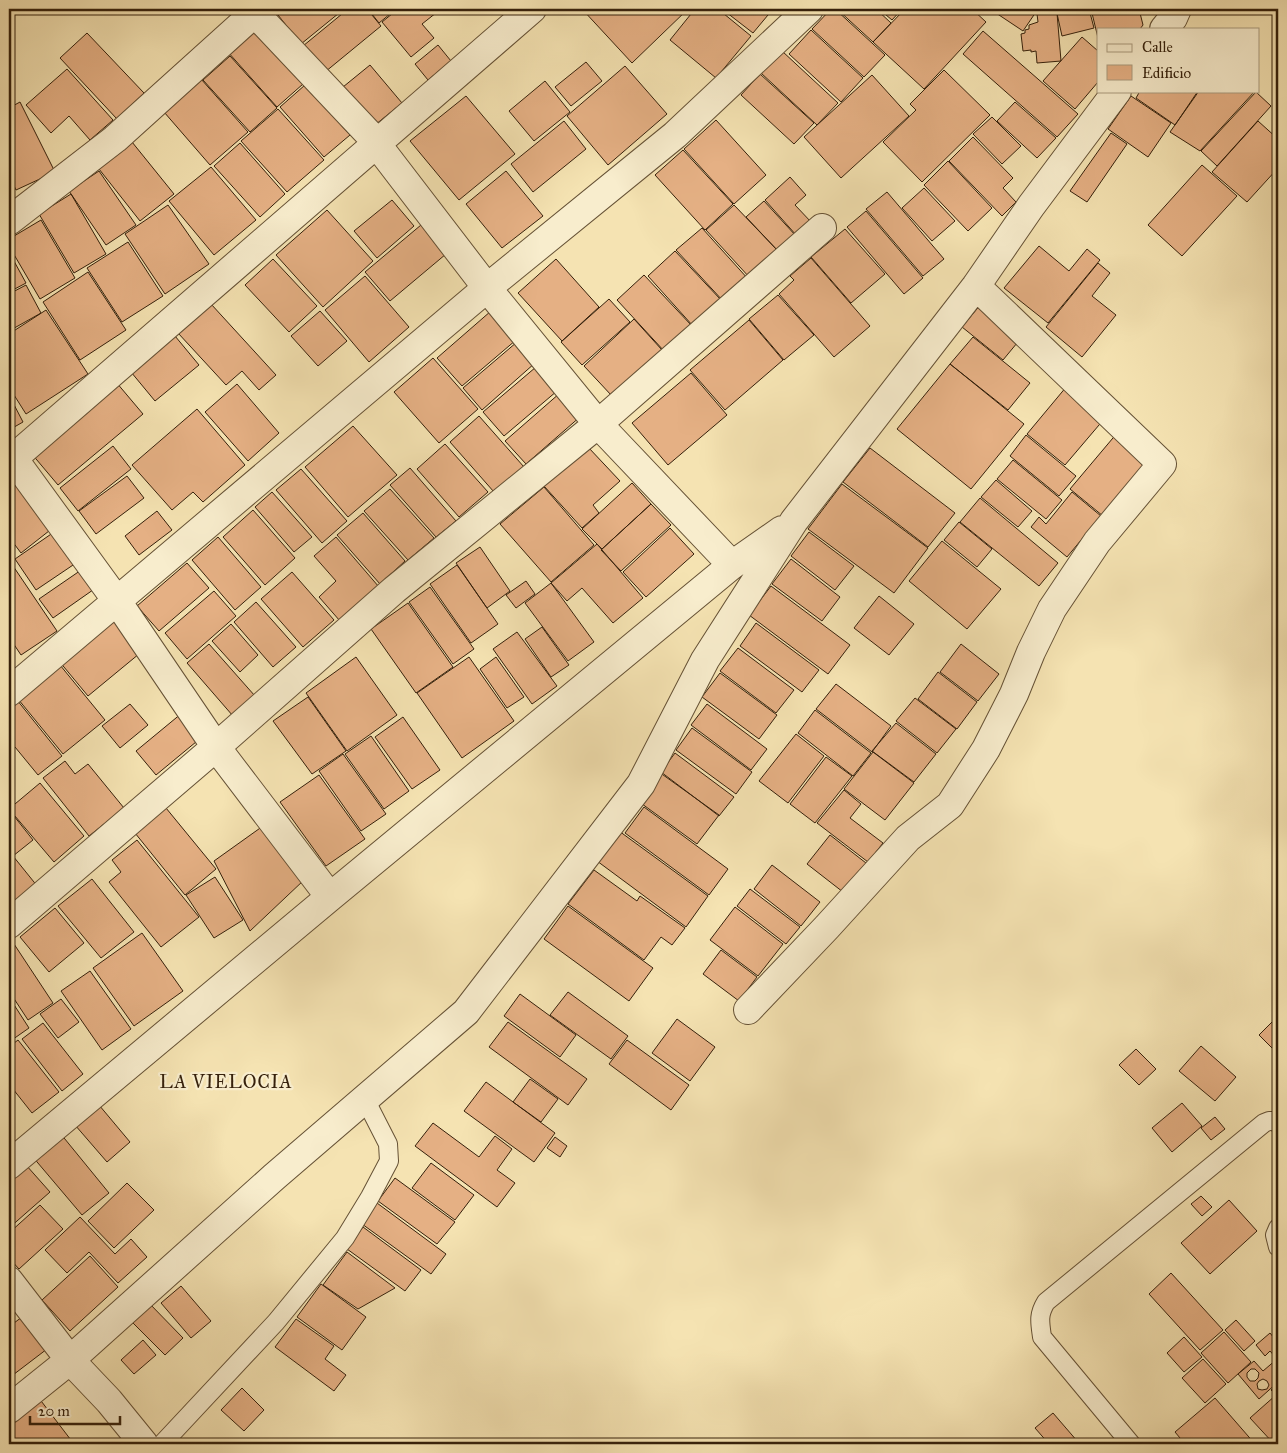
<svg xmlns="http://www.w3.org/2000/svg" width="1287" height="1453" font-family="'IM FELL Great Primer',serif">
<rect width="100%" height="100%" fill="#f5e3b2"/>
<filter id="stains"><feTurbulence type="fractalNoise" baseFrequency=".004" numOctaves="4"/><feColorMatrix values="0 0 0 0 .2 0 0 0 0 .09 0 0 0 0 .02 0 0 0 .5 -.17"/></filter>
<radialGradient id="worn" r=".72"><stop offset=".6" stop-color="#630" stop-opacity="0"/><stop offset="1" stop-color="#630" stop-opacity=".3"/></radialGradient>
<!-- building -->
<path fill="#e5b084" stroke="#35200b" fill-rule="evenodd" d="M286,9H344L301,44L278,15Z
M348,9H367L381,26L325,72L303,46Z
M368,9H396L379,23Z
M398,9H441L422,24L434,38L411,57L382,22Z
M582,9H688L632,63Z
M695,9H718L751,36L716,78L670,40Z
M722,9H773L753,33Z
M831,9H835L885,55L864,77L812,29Z
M837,9H876L891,23L873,42Z
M879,9H902L892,20Z
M905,9H972L986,22L924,89L873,42Z
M990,9H1038L1023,31Z
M1056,9H1089L1094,28L1062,36Z
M1091,9H1139L1143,25L1140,29H1098V38Z
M1057,13L1061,61L1037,63L1036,51L1031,52V50L1023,51L1021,34L1025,33V30L1029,29V25L1038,22L1037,14Z
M253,27L303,84L277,107L227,51Z
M811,30L863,78L841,102L789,54Z
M983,31L1078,114L1057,137L963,54Z
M87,33L144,93L117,119L60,58Z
M1082,37L1098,51V82L1075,109L1043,81Z
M438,45L451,61L428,80L415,64Z
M782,51L838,103L817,125L761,73Z
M230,56L277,108L250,132L203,80Z
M586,62L602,81L571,106L555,87Z
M370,65L402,103L375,125L343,87Z
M625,66L667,114L608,165L567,116Z
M67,69L113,120L90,140L69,116L51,133L26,105Z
M944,70L990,115L922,182L883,142L916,110L910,104Z
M760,74L814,123L794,144L741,95Z
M872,75L909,116L841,178L804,137Z
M201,79L248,132L210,165L164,112Z
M545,81L570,112L534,141L509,111Z
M305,85L350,135L324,157L280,107Z
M1140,91H1198L1175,125L1136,98Z
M1199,91H1255L1200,151L1170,132Z
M1256,92L1271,106L1217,166L1201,151Z
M466,96L515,154L459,200L410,141Z
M1131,96L1171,123L1148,157L1108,129Z
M20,102L55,172L16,190L9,175V108Z
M1015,102L1056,138L1037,158L997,121Z
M278,109L324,160L287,192L241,141Z
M992,117L1021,146L1002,164L973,134Z
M716,120L766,175L734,204L684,149Z
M564,121L586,149L533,192L511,164Z
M1258,121L1278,139V168L1247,202L1212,172Z
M1111,133L1127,144L1087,202L1070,191Z
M973,137L1013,178L1003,188L1016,202L1002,216L949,161Z
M132,142L174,194L140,221L99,169Z
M240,143L285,194L260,217L214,166Z
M683,150L733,204L705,230L655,175Z
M948,161L992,208L968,231L924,185Z
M1202,165L1237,196L1182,256L1148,225Z
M211,167L256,220L214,255L169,201Z
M99,171L136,225L106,245L69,191Z
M506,171L543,216L502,248L466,204Z
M790,177L806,195L795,205L812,223L797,236L765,200Z
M924,188L955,221L932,241L902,208Z
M887,192L944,259L923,276L866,209Z
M71,194L106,254L74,273L39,214Z
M392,200L414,226L377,258L354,231Z
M764,201L796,236L778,251L746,217Z
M168,205L209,264L165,294L125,234Z
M734,205L779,252L750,278L706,230Z
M327,210L373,261L323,307L276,255Z
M866,211L923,278L904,294L847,227Z
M41,220L75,278L40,299L9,246V239Z
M421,225L446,254L390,301L365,272Z
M702,228L749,280L724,302L676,250Z
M845,229L885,274L851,303L811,257Z
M128,242L163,296L122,322L87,268Z
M1039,246L1069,271L1087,249L1100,260L1048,323L1004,288Z
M675,251L721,300L693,326L648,276Z
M9,252L26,283L9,292Z
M811,258L870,326L834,357L779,294L794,280L790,276Z
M273,259L317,306L289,332L245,285Z
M556,259L599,307L562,341L518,293Z
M1098,263L1110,273L1092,296L1116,315L1082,357L1046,327Z
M88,272L126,330L80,360L43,302Z
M644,275L692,326L665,352L617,300Z
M365,276L409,327L369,362L325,310Z
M26,285L41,313L9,331V294Z
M778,295L814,335L784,360L749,319Z
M609,299L630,322L582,365L561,342Z
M211,304L276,375L259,390L242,371L226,385L178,333Z
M981,304L1022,337L1003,360L962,327Z
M46,310L88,374L26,414L9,387V334Z
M320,311L347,341L318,366L291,336Z
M491,311L516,340L462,386L437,358Z
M634,319L662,350L612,396L584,366Z
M749,320L783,360L725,410L690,370Z
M175,336L199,365L155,401L131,372Z
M973,337L1030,383L1008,410L950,364Z
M517,342L535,363L482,410L463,388Z
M433,358L478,409L439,443L394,392Z
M950,364L1024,424L971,489L897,429Z
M536,367L557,391L504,436L483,412Z
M691,373L727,415L668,465L632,423Z
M116,382L143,414L58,485L31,453Z
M237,384L279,433L248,461L205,412Z
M1067,386L1105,418L1065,465L1027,434Z
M560,393L581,416L526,464L505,441Z
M9,395L23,422L9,430Z
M197,409L245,465L203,502L193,492L172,510L132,465Z
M479,416L524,467L494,492L450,442Z
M353,426L397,475L348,517L305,467Z
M1118,432L1151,459L1103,516L1070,489Z
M1026,435L1076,476L1059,496L1010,456Z
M445,444L488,492L459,517L417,469Z
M113,446L131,469L78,511L60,488Z
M588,447L620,481L593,505L599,513L582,528L544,486Z
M870,448L955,513L928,547L843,482Z
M1013,460L1062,500L1046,519L997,479Z
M410,468L456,521L436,537L390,485Z
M301,469L347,521L322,543L276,490Z
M13,474L54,527L21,553L9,537V478Z
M127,476L144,498L96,534L79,511Z
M996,480L1032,511L1018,527L981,497Z
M632,483L651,504L602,549L582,529Z
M842,484L928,548L894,593L808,529Z
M544,487L594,545L551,582L500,524Z
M390,489L434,538L408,560L364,511Z
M272,492L312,537L294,552L255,507Z
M1072,492L1101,516L1067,557L1031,527L1039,517L1046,524Z
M980,498L1058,563L1039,586L960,522Z
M651,504L671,525L621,571L601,550Z
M253,510L295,558L265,585L223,537Z
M157,511L172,530L139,555L125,536Z
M363,513L405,561L380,584L337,535Z
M959,522L992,549L977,567L944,540Z
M670,528L694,554L646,597L623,572Z
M57,530L79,561L36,590L15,559Z
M809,532L854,566L835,590L791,556Z
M218,537L261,587L235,610L192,560Z
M336,537L379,587L340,621L319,597L336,581L314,556Z
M942,541L1001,589L967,629L909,581Z
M597,544L643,598L613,623L582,588L567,601L551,583Z
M480,547L510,591L487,608L456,563Z
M791,559L840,597L822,621L772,584Z
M9,560L57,631L21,655L9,637Z
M187,563L209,588L159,631L137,606Z
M457,565L498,624L471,643L430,584Z
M87,566L100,585L53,618L39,599Z
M292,572L334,620L303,647L261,599Z
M526,581L535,594L516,608L506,595Z
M551,583L594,642L568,661L525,603Z
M771,586L850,645L828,674L749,615Z
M430,587L474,649L453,664L409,602Z
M214,591L236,616L187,659L165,633Z
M879,596L914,624L889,655L854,628Z
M256,602L296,647L273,667L234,622Z
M408,603L453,667L416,693L371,629Z
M115,614L145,649L88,696L59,661Z
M756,623L819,670L802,692L740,646Z
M231,624L258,655L240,672L212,641Z
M542,627L569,665L551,677L525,639Z
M517,632L557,686L532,704L493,649Z
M209,644L255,696L233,716L187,663Z
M961,644L999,674L978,701L940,672Z
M738,648L794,690L776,713L720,671Z
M356,657L397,715L347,751L306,693Z
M469,657L514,721L462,758L417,693Z
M496,657L524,697L507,708L480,669Z
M60,665L105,720L63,754L18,699Z
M938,672L977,702L957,729L918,699Z
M720,673L777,715L759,739L702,697Z
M836,684L891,726L872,752L816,709Z
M308,697L346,751L312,774L273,721Z
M915,698L956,729L937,753L896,721Z
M17,700L62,756L38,775L15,747L9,751V707Z
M130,704L148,725L120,748L102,726Z
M707,704L767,749L751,770L691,725Z
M815,710L871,753L853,776L798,733Z
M182,713L202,737L156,775L136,751Z
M403,717L440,770L412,789L375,737Z
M896,723L936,754L914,782L872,751Z
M692,728L752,772L736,794L676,750Z
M796,734L824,756L788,803L759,781Z
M371,736L409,791L384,809L345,754Z
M873,752L914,783L885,820L844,789Z
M675,753L734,797L719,816L661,772Z
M343,754L386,814L361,831L319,771Z
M826,757L852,776L815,823L790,804Z
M65,761L75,774L88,764L124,808L89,836L43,778Z
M659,772L719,815L697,844L638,801Z
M319,775L365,839L326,866L280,802Z
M40,783L84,836L54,862L9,809Z
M844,790L861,804L850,818L883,843L868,862L817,823Z
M644,807L728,869L709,895L625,833Z
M166,808L216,869L185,895L135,833Z
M10,811L33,840L13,856L38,887L9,909V812Z
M263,826L304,880L250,931L214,861Z
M619,831L708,896L686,927L597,861Z
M830,835L866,863L843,892L807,864Z
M137,840L199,917L161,947L109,882L121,872L112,860Z
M772,865L820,902L801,926L754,889Z
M594,870L637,901L640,896L685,928L672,945L661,937L644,960L568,904Z
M215,877L243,920L214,938L186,895Z
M92,879L134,932L101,958L58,906Z
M750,889L800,927L786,944L737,906Z
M568,906L653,968L629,1001L544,939Z
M735,907L783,944L758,976L710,940Z
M55,908L84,943L49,972L20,937Z
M142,933L183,991L134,1026L93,968Z
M14,944L53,1003L28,1020L9,991V947Z
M721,950L757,977L739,1001L703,974Z
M90,971L131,1029L102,1050L61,991Z
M568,992L628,1036L611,1059L550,1015Z
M520,994L576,1035L560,1057L504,1016Z
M9,997L29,1028L9,1042Z
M61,999L79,1022L58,1038L40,1014Z
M1278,1016V1041L1272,1048L1259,1035Z
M677,1019L715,1047L690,1081L652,1053Z
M508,1022L587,1079L568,1105L489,1047Z
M43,1023L83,1074L62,1091L22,1039Z
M18,1040L59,1092L32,1113L9,1084V1047Z
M627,1040L689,1085L671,1110L609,1064Z
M1201,1046L1236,1077L1215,1101L1179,1071Z
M1136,1049L1156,1069L1139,1085L1119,1065Z
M530,1079L558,1099L541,1122L513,1102Z
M486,1082L555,1133L534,1162L464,1111Z
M1182,1103L1202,1126L1172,1152L1152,1128Z
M99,1105L130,1142L107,1162L75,1125Z
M1215,1117L1225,1129L1211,1140L1201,1128Z
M433,1123L479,1157L495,1136L512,1149L497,1170L515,1183L497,1207L415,1146Z
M60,1133L109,1193L82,1215L32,1156Z
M555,1137L567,1146L560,1157L547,1148Z
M431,1163L474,1195L455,1220L412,1188Z
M26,1165L50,1192L9,1228V1180Z
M395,1178L455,1222L437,1244L378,1201Z
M127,1183L154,1210L114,1248L88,1221Z
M1201,1196L1212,1207L1202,1216L1191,1204Z
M1229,1200L1257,1231L1210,1274L1181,1243Z
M377,1203L446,1254L431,1274L362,1224Z
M40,1205L63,1229L19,1269L9,1258V1233Z
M80,1217L115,1254L131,1239L147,1257L118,1283L89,1252L67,1273L45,1250Z
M363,1227L421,1270L405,1291L347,1249Z
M347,1252L395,1288L358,1309L323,1285Z
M90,1256L118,1287L70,1331L42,1300Z
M1171,1273L1223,1330L1200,1350L1149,1294Z
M321,1284L366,1317L342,1350L297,1317Z
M181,1286L211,1321L191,1338L161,1303Z
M147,1301L183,1338L165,1355L129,1319Z
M9,1316L14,1323L22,1317L47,1349L9,1378Z
M296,1319L334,1346L325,1359L346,1375L334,1391L275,1347Z
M1236,1320L1255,1341L1244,1351L1225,1330Z
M1224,1332L1251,1362L1228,1383L1201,1353Z
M1270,1333L1278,1343V1382L1259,1399L1238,1374L1254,1361L1263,1371L1277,1359L1270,1351L1265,1356L1256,1345ZM1251,1369H1255L1259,1373L1258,1378L1255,1381H1250L1247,1377V1373ZM1263,1379L1267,1381L1269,1385L1267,1389L1262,1390L1258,1389L1257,1384L1259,1381Z
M1184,1337L1202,1357L1184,1372L1167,1353Z
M143,1340L156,1355L134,1374L121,1360Z
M1203,1359L1226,1384L1205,1403L1182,1378Z
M1278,1384V1444H1274L1250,1418L1276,1395L1271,1390Z
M242,1388L264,1410L244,1431L221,1410Z
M35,1393L74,1444H9V1413Z
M1215,1398L1255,1444H1185L1175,1432Z
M1053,1413L1078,1442L1075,1444H1049L1035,1428Z"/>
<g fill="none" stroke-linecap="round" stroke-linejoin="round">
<defs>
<path id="service" d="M1278,1228L1275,1235L1278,1247
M162,1444L276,1322L345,1238L370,1197L389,1161L388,1144L365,1099
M1131,1444L1042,1337C1040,1322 1038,1315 1046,1302L1264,1123L1269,1121H1275L1278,1124"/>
<path id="minor" d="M251,9L369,134L487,288L598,424L732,565
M1164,29L1173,18L1177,9
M9,221L115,139L259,9
M13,458L117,601L216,747L330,897
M9,462L532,9
M9,692L487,288L675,135L809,9
M9,924L216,747L394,590L598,424L822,228
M748,1010L827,927L908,838L950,805L986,749L1014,694L1031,652L1052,609L1097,542L1162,464L976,286
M9,1165L330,897L732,565L782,530
M9,1281L70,1360L109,1401L144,1444
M9,1409L70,1360L274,1177L466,1012L641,784L705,660L794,521L976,286L1031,206L1117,91"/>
</defs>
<!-- service casing -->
<use href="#service" stroke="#655135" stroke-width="20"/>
<!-- minor casing -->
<use href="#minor" stroke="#655135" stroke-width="30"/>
<!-- service -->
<use href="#service" stroke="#f8edcd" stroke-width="18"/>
<!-- minor -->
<use href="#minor" stroke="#f8edcd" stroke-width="28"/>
</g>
<g text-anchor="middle" stroke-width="4.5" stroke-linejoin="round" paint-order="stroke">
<!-- quarter labels -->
<g font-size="18" letter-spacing="1" fill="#35200b" stroke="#f8edcd">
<text x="226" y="1088">LA VIELOCIA</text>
</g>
</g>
<!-- margin -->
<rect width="1287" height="1453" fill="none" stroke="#f5e3b2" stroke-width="30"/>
<rect x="10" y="10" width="1267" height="1433" fill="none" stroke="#35200b" stroke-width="2.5"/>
<rect x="15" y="15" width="1257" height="1423" fill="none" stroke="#35200b"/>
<!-- legend -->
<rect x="1097" y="28" width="162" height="65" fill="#f8edcd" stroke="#aa9b7f"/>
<rect x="1107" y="44" width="25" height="8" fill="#f8edcd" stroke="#aa9b7f"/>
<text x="1142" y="52" font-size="15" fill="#35200b">Calle</text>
<rect x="1107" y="65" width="25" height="15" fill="#e5b084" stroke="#aa9b7f"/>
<text x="1142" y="78" font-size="15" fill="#35200b">Edificio</text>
<!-- scale -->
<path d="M30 1416v8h90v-8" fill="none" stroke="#35200b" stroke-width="2.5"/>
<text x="38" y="1416" font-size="15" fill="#35200b" stroke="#f8edcd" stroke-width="4" paint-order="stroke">20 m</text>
<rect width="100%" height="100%" filter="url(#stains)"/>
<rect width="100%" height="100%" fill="url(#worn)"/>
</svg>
